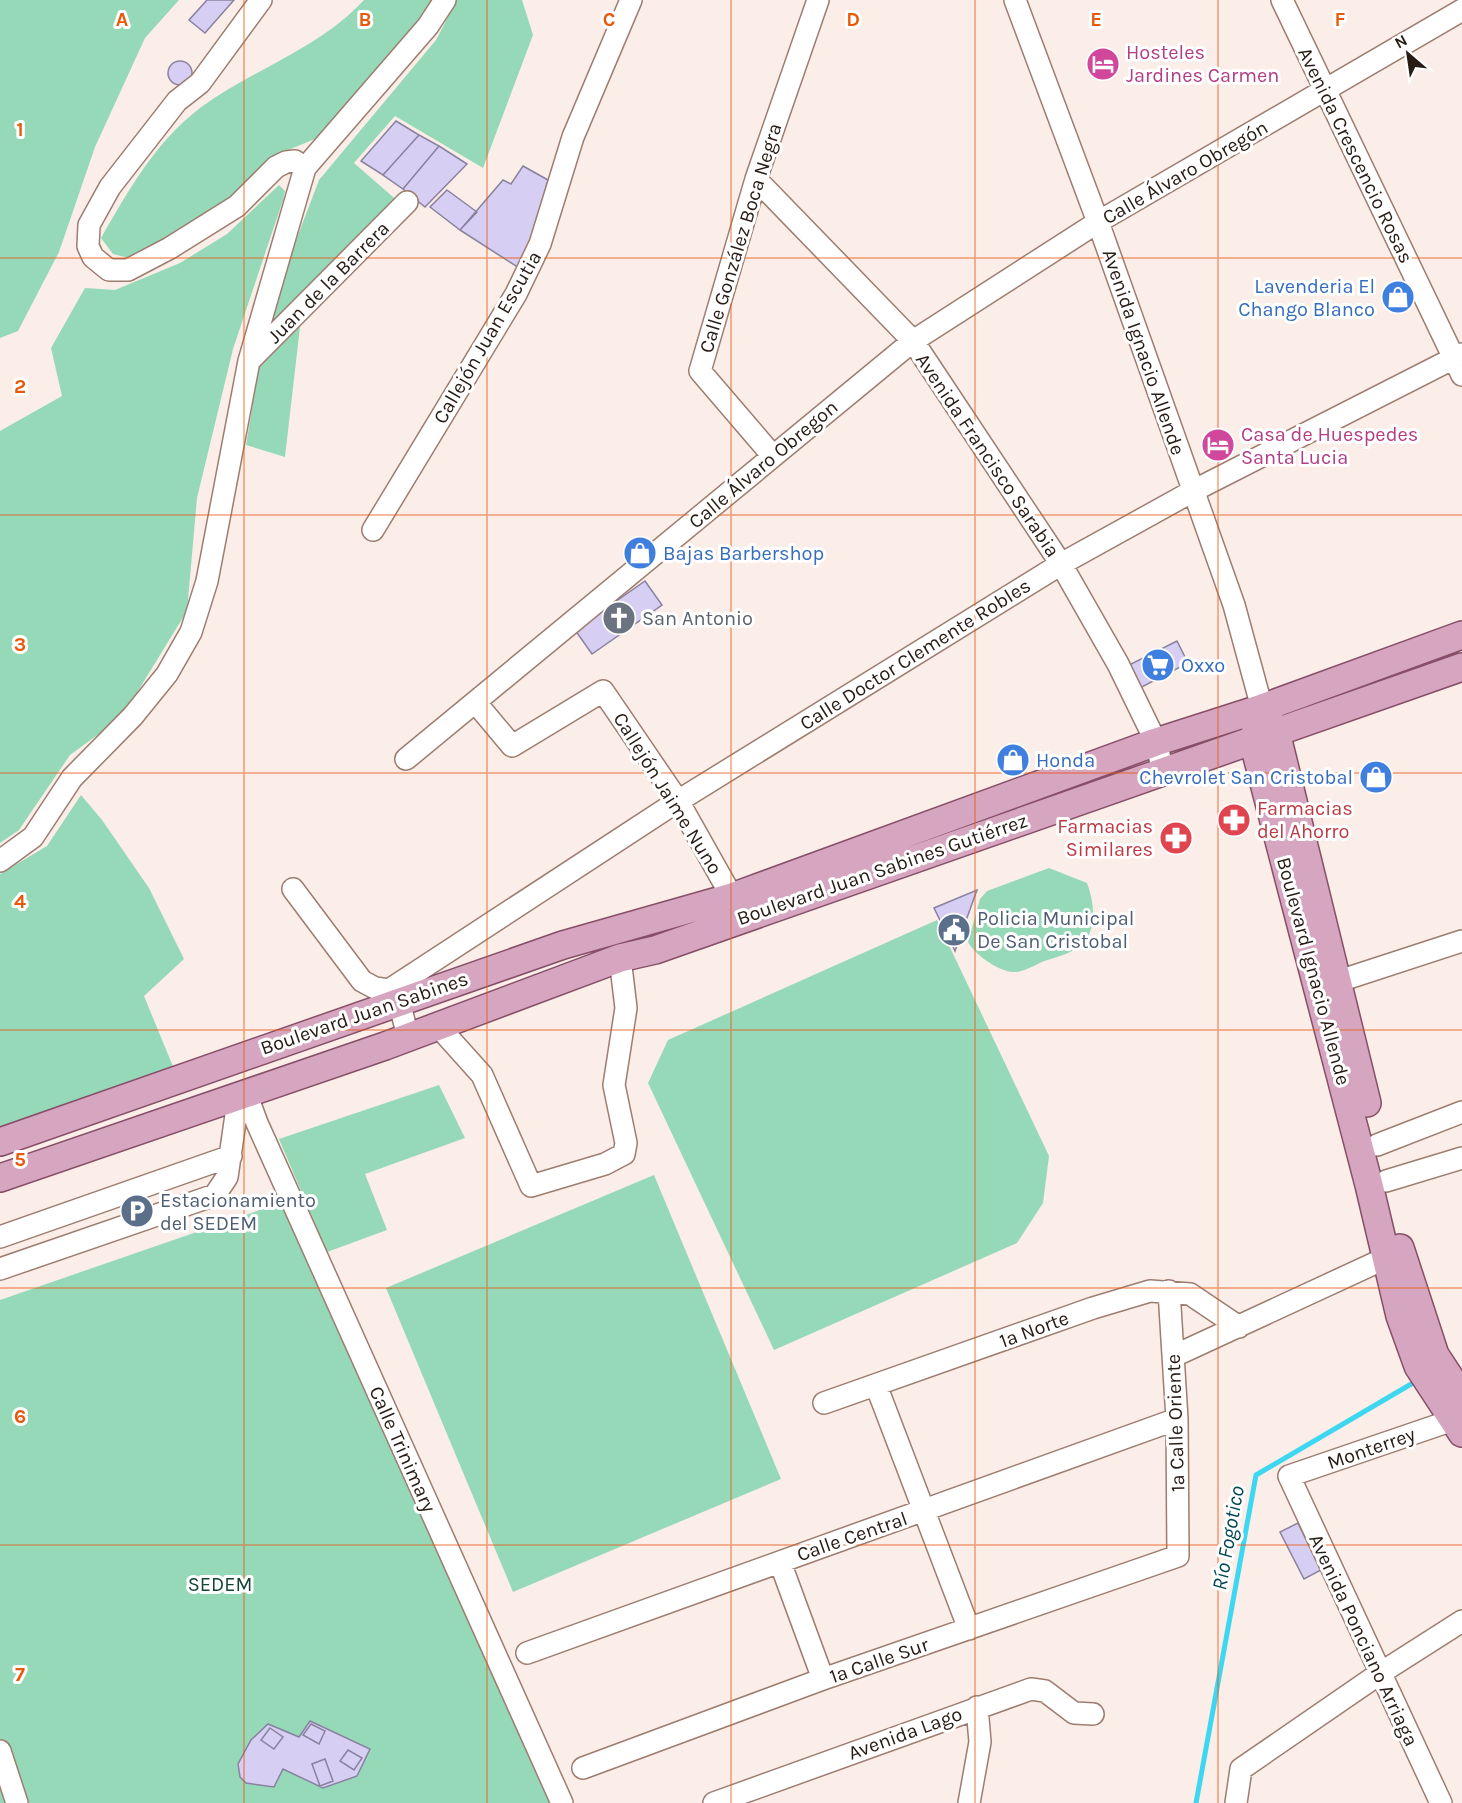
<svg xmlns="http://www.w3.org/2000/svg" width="1462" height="1803" font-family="Karla,sans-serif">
<rect width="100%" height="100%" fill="#fbede7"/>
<!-- green -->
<path fill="#96d9b9" d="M0,0H179L145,38L95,147L59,252L18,331L0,338Z
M364,0H433L428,10L396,48L315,139L271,157L228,201L133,259L113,254L101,238C128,191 156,141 200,108C253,69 319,49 364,0Z
M457,0H522L533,35L483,168L395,116L354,163L400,203L303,301L285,457L246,445L263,343L287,264L319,180L436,40Z
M279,185L285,191L283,200L233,349L197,498L187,611L122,717L70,755L19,830L0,843V431L62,396L51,348L85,288L115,290L180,263L227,234Z
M81,795L102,820L149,888L184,959L144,996L179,1081L0,1140V874L47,846Z
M1049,868L1087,883C1095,904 1099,937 1074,950C1065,955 1054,958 1044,961C1035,965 1022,973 1013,972C998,971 975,955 968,942L980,899L987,891Z
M937,920L1049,1156L1043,1203L1017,1243L774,1350L648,1083L668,1040Z
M439,1085L465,1138L365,1174L387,1230L327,1252L279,1139Z
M654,1175L781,1479L513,1592L386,1288Z
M289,1200L558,1803H0V1300Z"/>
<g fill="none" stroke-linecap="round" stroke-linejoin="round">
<!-- stream -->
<path stroke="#3ed7f1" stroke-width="5" d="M1196,1803L1256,1475L1418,1380"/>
</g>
<!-- building -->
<path fill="#d7cef3" stroke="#89829f" stroke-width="1.5" d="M207,0H234L205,33L189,20Z
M168 73a12 12 0 1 1 24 0a12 12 0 1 1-24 0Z
M396,121L419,135L383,175L361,161Z
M419,135L439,146L403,189L383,175Z
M439,146L467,164L425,207L403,189Z
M523,166L548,180L538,221L519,268L460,230L503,180L511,184Z
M447,190L477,212L460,230L430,207Z
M645,581L662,605L592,654L575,630Z
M1177,641L1188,663L1138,689L1127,666Z
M977,890L955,951L934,908Z
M1298,1523L1321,1570L1304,1579L1280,1532Z
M310,1721L370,1749L357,1776L323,1788L283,1769L274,1787L246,1783L240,1777L238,1764L251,1740L268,1724L299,1737Z
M311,1724L325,1731L319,1744L303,1735Z
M270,1728L283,1737L274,1749L261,1740Z
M348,1750L362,1758L354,1770L340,1761Z
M325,1759L333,1781L320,1786L312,1764Z"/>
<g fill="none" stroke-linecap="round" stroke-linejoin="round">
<defs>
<path id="minor" d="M261,0L200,83L177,101L110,187L89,225L88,246L93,257L109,270H128L170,248L237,206L276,167L286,162L295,161L305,168
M1015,0L1098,222L1234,605L1262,708
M1282,0L1462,375
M305,168L428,26L445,0
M756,179L913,341L1061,564L1118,664L1156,742L1163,771
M251,359L407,202
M772,455L700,371L756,179L818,0
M373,530L516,294L540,244L573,137L631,0
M476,703L512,746L603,691L678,801L732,897
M406,759L913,341L1098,222L1462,10
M0,861L33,837L72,778L133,716L167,674L191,632L207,581L249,361L305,168
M293,889L362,981L375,988L389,990L399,1001L408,1037
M1336,982L1462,941
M389,990L678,801L1061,564L1193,491L1462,354
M438,1026L482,1075L531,1186L605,1164L624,1154L626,1143L614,1085L626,1008L620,958
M246,1093L257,1123L562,1803
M1377,1145L1462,1112
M1386,1181L1462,1158
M0,1237L231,1156
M0,1269L215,1195L227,1177L236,1115L231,1098
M1174,1356L1399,1252
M876,1385L969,1629
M824,1403L1093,1308L1150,1291L1190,1294L1239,1327
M780,1562L823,1679
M527,1653L1177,1419
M0,1751L17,1803
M583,1768L823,1679L1178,1556L1177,1419L1169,1291
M714,1803L1031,1689L1045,1691L1074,1713L1093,1714
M969,1803L980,1742L977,1707
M1236,1803L1241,1769L1379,1674L1462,1621
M1441,1803L1289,1476L1453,1420"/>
<path id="major" d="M1267,716L1276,732L1367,1103
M1258,723L1253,741L1369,1185L1400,1316L1418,1366L1462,1433
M0,1142L563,945L732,897L1156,742L1262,708L1462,635
M0,1178L385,1046L620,958L655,950L1462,667
M1400,1248L1435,1355L1462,1396"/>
</defs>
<!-- minor casing -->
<use href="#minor" stroke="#9d7d6f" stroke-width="24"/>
<!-- major casing -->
<use href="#major" stroke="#874e68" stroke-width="30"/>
<!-- minor -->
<use href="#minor" stroke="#fff" stroke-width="21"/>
<!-- major -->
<use href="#major" stroke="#d6a5bf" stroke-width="27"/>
</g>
<!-- grid -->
<path fill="none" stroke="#e8590c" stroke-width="1.5" stroke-opacity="0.55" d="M244,0V1803M487,0V1803M731,0V1803M975,0V1803M1218,0V1803M0,258H1462M0,515H1462M0,773H1462M0,1030H1462M0,1288H1462M0,1545H1462"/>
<!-- icons -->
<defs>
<symbol id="hotel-disc" viewBox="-11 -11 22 22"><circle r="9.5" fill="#d1479c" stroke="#fff"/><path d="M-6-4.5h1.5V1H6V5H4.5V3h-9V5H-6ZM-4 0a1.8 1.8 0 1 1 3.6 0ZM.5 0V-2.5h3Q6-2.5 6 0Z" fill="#fff"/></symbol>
<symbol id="shop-disc" viewBox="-11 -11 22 22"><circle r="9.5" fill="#3f7fe0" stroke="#fff"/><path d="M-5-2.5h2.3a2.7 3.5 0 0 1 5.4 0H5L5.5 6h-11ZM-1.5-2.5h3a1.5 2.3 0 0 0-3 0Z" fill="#fff"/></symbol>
<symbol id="church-disc" viewBox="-11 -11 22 22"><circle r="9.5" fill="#6b7280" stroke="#fff"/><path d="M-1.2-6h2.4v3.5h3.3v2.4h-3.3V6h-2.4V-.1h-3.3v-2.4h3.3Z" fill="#fff"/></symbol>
<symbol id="supermarket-disc" viewBox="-11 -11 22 22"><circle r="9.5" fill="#3f7fe0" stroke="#fff"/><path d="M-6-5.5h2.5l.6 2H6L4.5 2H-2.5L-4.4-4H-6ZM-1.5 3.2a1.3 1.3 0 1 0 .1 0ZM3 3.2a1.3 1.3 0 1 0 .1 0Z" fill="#fff"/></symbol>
<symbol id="pharmacy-disc" viewBox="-11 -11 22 22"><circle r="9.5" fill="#e0444e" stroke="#fff"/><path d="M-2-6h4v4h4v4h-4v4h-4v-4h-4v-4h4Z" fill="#fff"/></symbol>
<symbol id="civic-disc" viewBox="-11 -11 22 22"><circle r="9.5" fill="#5c6f8a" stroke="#fff"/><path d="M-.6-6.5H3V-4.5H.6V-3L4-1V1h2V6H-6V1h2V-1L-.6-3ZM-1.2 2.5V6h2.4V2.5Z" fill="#fff"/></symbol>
<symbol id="parking-disc" viewBox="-11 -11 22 22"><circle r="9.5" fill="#5c6f8a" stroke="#fff"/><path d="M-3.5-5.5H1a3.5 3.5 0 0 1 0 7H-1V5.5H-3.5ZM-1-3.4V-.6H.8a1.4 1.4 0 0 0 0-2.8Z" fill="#fff"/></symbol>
</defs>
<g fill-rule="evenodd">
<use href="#hotel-disc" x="1084" y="45" width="38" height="38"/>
<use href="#shop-disc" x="1379" y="278" width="38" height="38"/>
<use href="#hotel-disc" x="1199" y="426" width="38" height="38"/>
<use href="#shop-disc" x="621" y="534" width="38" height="38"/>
<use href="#church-disc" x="600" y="599" width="38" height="38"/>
<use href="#supermarket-disc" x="1139" y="646" width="38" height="38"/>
<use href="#shop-disc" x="994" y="741" width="38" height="38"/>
<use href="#shop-disc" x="1357" y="758" width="38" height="38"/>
<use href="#pharmacy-disc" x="1215" y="801" width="38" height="38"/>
<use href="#pharmacy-disc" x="1157" y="819" width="38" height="38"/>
<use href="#civic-disc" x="935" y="911" width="38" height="38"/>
<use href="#parking-disc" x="118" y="1192" width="38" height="38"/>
</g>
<g text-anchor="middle" stroke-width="6" stroke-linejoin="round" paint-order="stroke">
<!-- hotel labels -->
<g font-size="20" fill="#b23c85" stroke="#fff" text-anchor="start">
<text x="1126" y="59">Hosteles<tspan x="1126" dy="23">Jardines Carmen</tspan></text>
<text x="1241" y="441">Casa de Huespedes<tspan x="1241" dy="23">Santa Lucia</tspan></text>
</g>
<!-- street labels -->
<g font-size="20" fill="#271b15" stroke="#fff">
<text transform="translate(1356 155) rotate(64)" y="7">Avenida Crescencio Rosas</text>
<text transform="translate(1185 172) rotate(-30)" y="7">Calle Álvaro Obregón</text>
<text transform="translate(740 238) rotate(-73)" y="7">Calle González Boca Negra</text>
<text transform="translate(328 282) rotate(-45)" y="7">Juan de la Barrera</text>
<text transform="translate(487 337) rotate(-60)" y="7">Callejón Juan Escutia</text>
<text transform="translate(1144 352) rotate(71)" y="7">Avenida Ignacio Allende</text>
<text transform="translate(988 455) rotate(56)" y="7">Avenida Francisco Sarabia</text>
<text transform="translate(763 464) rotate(-40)" y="7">Calle Álvaro Obregon</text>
<text transform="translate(915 654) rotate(-32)" y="7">Calle Doctor Clemente Robles</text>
<text transform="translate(668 793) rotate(58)" y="7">Callejón Jaime Nuno</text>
<text transform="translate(882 869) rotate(-19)" y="7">Boulevard Juan Sabines Gutiérrez</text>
<text transform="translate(1314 971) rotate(75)" y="7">Boulevard Ignacio Allende</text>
<text transform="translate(364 1013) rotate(-19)" y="7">Boulevard Juan Sabines</text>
<text transform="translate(1034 1329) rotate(-20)" y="7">1a Norte</text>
<text transform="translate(1175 1423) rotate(-92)" y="7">1a Calle Oriente</text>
<text transform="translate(1371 1448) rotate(-19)" y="7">Monterrey</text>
<text transform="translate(403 1449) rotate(66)" y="7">Calle Trinimary</text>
<text transform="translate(852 1536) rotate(-19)" y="7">Calle Central</text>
<text transform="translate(1364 1640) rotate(65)" y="7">Avenida Ponciano Arriaga</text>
<text transform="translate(879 1660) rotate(-19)" y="7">1a Calle Sur</text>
<text transform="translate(905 1733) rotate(-20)" y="7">Avenida Lago</text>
</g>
<!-- shop labels -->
<g font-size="20" fill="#366cbe" stroke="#fff" text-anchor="start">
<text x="1375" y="293" text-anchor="end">Lavenderia El<tspan x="1375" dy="23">Chango Blanco</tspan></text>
<text x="663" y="560">Bajas Barbershop</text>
<text x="1181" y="672">Oxxo</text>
<text x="1036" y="767">Honda</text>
<text x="1353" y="784" text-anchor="end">Chevrolet San Cristobal</text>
</g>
<!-- worship labels -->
<g font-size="20" fill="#5b616d" stroke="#fff" text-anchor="start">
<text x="642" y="625">San Antonio</text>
</g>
<!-- health labels -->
<g font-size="20" fill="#be3a42" stroke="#fff" text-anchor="start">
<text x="1257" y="815">Farmacias<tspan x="1257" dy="23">del Ahorro</tspan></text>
<text x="1153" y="833" text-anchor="end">Farmacias<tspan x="1153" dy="23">Similares</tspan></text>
</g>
<!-- service labels -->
<g font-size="20" fill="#4e5e75" stroke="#fff" text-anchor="start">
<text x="977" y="925">Policia Municipal<tspan x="977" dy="23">De San Cristobal</tspan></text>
<text x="160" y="1207">Estacionamiento<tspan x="160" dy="23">del SEDEM</tspan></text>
</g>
<!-- park labels -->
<g font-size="20" fill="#134431" stroke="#fff">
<text x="220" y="1591">SEDEM</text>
</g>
<!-- water labels -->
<g font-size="21" font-style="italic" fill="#004651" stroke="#fff">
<text transform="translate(1228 1538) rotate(-80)" y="7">Río Fogotico</text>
</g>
</g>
<g font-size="20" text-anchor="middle" font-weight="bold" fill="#e8590c" stroke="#fff" stroke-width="6" stroke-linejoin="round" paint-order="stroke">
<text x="122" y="26">A</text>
<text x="365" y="26">B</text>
<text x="609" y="26">C</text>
<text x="853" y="26">D</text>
<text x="1096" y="26">E</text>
<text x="1340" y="26">F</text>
<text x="20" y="136">1</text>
<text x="20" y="393">2</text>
<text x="20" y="651">3</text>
<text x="20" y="908">4</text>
<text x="20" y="1166">5</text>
<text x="20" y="1423">6</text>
<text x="20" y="1681">7</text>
</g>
<!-- north arrow -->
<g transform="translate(1408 54) rotate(331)" stroke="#ffffff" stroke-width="4.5" paint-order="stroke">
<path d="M0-4.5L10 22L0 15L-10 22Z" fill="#271b15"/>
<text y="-9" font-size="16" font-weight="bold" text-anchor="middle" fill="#271b15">N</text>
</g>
</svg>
